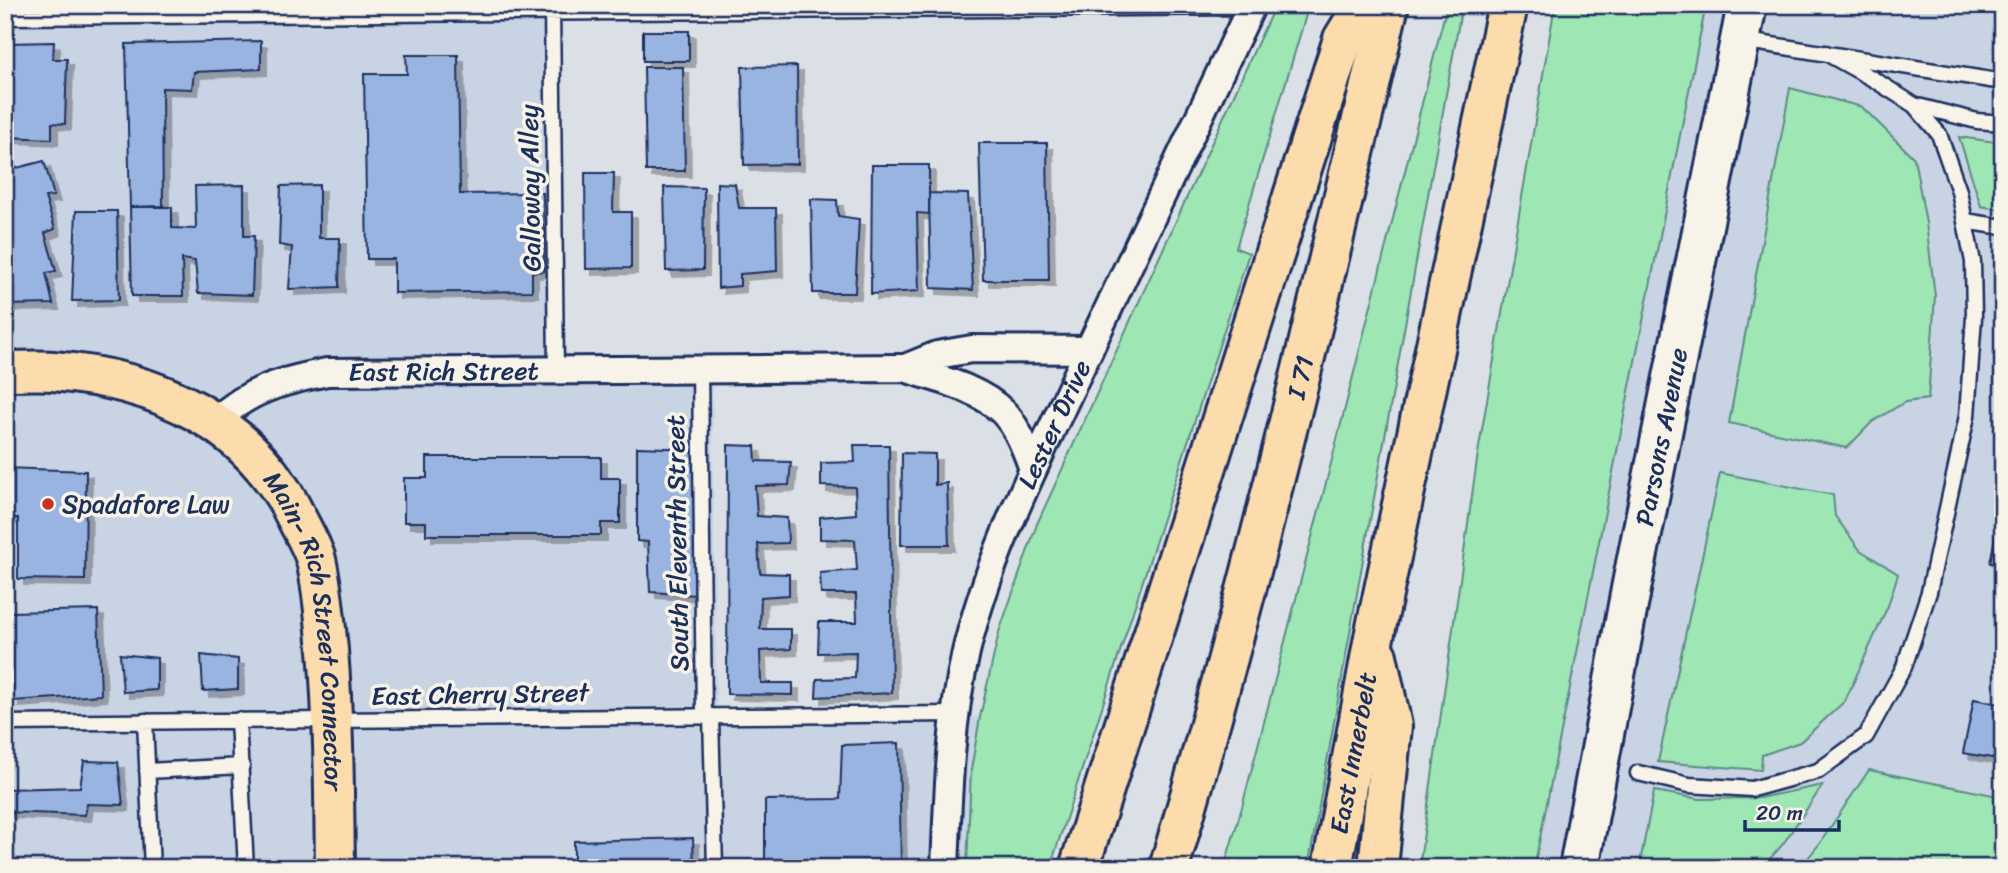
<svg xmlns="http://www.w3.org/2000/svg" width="2008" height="873" font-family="Sriracha,sans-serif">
<defs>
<filter id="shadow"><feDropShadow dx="6" dy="6" stdDeviation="0" flood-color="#0004"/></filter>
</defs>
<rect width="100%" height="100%" fill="#dbe0e6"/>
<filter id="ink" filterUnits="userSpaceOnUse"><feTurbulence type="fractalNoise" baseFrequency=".0143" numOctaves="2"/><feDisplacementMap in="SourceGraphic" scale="14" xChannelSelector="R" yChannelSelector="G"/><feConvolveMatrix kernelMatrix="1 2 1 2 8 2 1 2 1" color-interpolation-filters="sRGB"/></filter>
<g filter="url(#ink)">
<!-- built -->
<path fill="#c8d3e4" d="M5,5H556L561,24L557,363L712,366L717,721L980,717L971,770L967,868H5Z
M1706,5H2003V868H1534Z"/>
<!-- green -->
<path fill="#9ee6b3" stroke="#5c8a88" stroke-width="2" d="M1275,5H1309L1236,248L1249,253L1050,868H967L971,770L980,717L999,632L1037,524Z
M1447,5H1462L1308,868H1224L1242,807L1326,483Z
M1555,5H1706L1534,868H1419L1478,453Z
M1790,88L1862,107L1914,158L1926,223L1935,296L1928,399L1905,402L1872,422L1847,448L1729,423Z
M1959,137L2003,143V210L1981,206Z
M1720,473L1833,495L1835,516L1860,550L1898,574L1888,606L1845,701L1800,742L1762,755L1761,770L1658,762Z
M1869,770L2003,797V868H1800L1820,843Z
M1823,785L1783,844L1762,868H1639L1654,791L1700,799L1759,798Z"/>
<!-- building -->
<path fill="#9ab4e1" stroke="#1b2f5e" stroke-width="2" filter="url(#shadow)" d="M643,31H689V61H643Z
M261,41V69L194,72L192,89L162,88L163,206L130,207L126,44Z
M54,42L53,59H67L65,124L52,123V139L6,137L7,43Z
M406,55H458L460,194L543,193L544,271L532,272V291L394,293V259H367L364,74H407Z
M797,66L798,164L744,165L742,67Z
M644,67H683L685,171H646Z
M979,143H1047L1049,280H983Z
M44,161L54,196L45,197L55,229L45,233L56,271L46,273L53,304L5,305V279L12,276L5,250V242L12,241L5,222V206L9,204L5,192V171Z
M872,165H929V214L917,213L919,291L871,294Z
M585,173H614L613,212H631V268L586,269Z
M717,183L735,184L739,208H776L777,271L740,274V286L718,288Z
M244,185V236H254L252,295L198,293L195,261L182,259L183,296H132L130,207H172V228L196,229L195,186Z
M319,185V238H340L339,287L289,289L292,247L279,245L281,186Z
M664,187L704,188L703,270L666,271Z
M929,193L968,194L973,290L931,288Z
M811,199L837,200L838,216L859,219L855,293H813Z
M76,211H117L119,300L72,301Z
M728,445L755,446L756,461L791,462L789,485L755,486L757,516L787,518L788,543L758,544L760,573L789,574V595L761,597L760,629H791V649L760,651L761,683H793V695L727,694Z
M854,445H889L892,693L816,697L817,679L855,678L856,652L818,653L819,622H857L856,594H821L820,573L857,570L855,540L820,539V517L856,514L855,487L821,486V463L855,462Z
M637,447L696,449V595L650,592L648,542L637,541Z
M902,453L935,454V485L947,483L949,545H901Z
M427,457H601V478H620V523H601V535H426V522H404V478H427Z
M5,468L86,471L85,580L18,579V518H5Z
M2003,497V565L1990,563Z
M98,610L101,695L13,701L10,612Z
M120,654L157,658V690L123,692Z
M201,655L238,659V689L203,691Z
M2003,688V760L1963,753L1974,699L2000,704Z
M899,743L901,868H765V800L840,799L842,745Z
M84,761L118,762L123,805L87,804L85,815L5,812V789L80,787Z
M693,838L694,868H574V841Z"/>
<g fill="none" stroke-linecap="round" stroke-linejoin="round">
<defs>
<path id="lane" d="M552,5L556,369
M5,17L1251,7
M1741,40L2003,82
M1914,105L1977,121L2003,123
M1965,221L2003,227
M700,368L704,716
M711,716L715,868
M238,720L246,868
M145,721L152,868
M5,723L956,714
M147,771L242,766
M1638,773L1689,785L1752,789L1818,771L1866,736L1904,667L1929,592L1967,416L1974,317L1973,262L1959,191L1939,134L1914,105L1873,79L1826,53"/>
<g id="street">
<path d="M905,368L937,355L972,349L1089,350"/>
<path id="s1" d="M216,421C249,389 283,381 327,372L905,368C937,379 978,387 1003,412C1018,427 1026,450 1033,469"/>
<path id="s2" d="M945,868C948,796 950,723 966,652C989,555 1036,464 1078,373C1136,250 1194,128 1252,5"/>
</g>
<g id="secondary">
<path id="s3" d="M1579,868L1632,584L1747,5"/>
</g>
<g id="primary">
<path id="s4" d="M5,371C21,371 37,370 53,371C155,379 250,421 296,517C303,531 312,546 316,560C323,589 325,621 328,650C334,723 334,795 335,868"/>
</g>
<g id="highway">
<path d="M1377,656L1392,726L1378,868"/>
<path d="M1079,868L1343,39L1364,5"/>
<path id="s5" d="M1169,868C1253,583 1321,294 1389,5"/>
<path id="s6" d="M1332,868L1374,637L1508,5"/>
</g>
</defs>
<!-- lane casing -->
<use href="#lane" stroke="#1b2f5e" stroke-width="19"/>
<!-- street casing -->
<use href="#street" stroke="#1b2f5e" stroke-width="32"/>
<!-- secondary casing -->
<use href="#secondary" stroke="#1b2f5e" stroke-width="44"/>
<!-- primary casing -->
<use href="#primary" stroke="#1b2f5e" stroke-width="44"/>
<!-- highway casing -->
<use href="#highway" stroke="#1b2f5e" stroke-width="44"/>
<!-- lane -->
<use href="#lane" stroke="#f7f3e8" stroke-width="14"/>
<!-- street -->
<use href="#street" stroke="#f7f3e8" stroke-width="26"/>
<!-- secondary -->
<use href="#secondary" stroke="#f7f3e8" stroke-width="38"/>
<!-- primary -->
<use href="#primary" stroke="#fcdcac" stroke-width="38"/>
<!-- highway -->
<use href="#highway" stroke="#fcdcac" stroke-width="38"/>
</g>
</g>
<!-- markers -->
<circle fill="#c8321e" stroke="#f7f3e8" stroke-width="2.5" cx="48" cy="504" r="7"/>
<g text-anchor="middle" stroke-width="7" stroke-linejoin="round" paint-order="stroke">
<!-- street labels -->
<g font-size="26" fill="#1b2f5e" stroke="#f7f3e8">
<text transform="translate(530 188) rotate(-91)" y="9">Galloway Alley</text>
<text dy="9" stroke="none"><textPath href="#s1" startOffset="240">East Rich Street</textPath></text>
<text dy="9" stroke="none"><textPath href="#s5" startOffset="508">I 71</textPath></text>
<text dy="9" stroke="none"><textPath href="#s2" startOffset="462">Lester Drive</textPath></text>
<text dy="9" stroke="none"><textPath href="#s3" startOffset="439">Parsons Avenue</textPath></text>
<text transform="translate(677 543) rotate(-91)" y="9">South Eleventh Street</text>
<text dy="9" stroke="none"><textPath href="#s4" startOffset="460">Main- Rich Street Connector</textPath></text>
<text transform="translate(480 694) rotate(-1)" y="9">East Cherry Street</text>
<text dy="9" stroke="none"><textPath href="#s6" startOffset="117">East Innerbelt</textPath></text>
</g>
<!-- poi labels -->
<g font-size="26" fill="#1b2f5e" stroke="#f7f3e8" text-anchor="start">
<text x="62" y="513">Spadafore Law</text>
</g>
</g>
<!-- margin -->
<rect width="2008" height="873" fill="none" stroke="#f7f3e8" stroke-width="28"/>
<rect x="14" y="14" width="1980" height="845" fill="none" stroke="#1b2f5e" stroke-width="2.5" filter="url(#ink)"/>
<!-- scale -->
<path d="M1745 820v10h94v-10" fill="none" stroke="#1b2f5e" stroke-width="3.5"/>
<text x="1756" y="820" font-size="21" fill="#1b2f5e" stroke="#f7f3e8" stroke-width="5" paint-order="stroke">20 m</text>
</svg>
